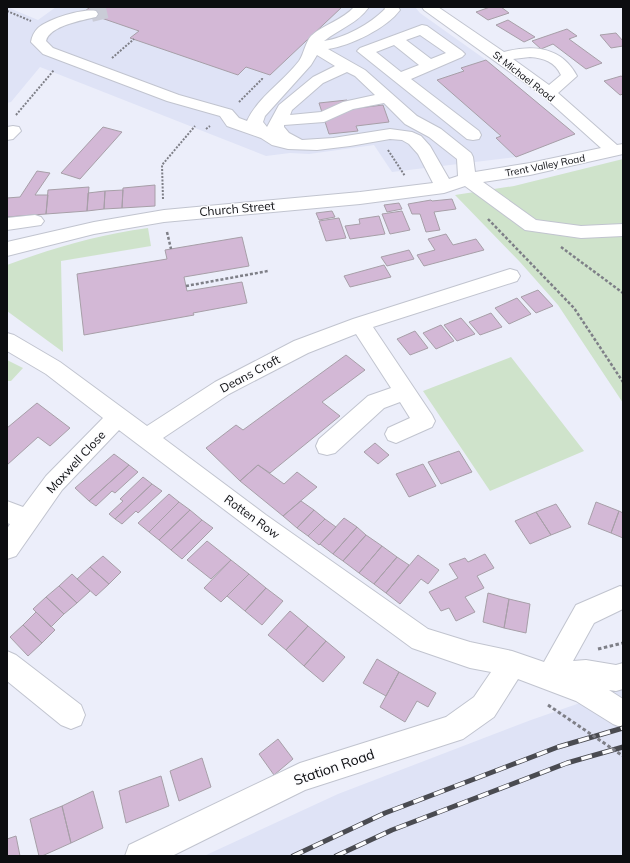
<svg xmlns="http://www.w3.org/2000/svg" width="630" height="863" font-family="Mulish,sans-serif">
<rect width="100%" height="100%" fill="#eceefa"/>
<!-- built -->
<path fill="#dfe3f6" d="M7,7L38,20L56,7H415L420,13L486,60L575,134L516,157L392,172L374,145L309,154L290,153L266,156L40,67L11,102L7,103Z
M623,688V856H204L338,794L531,720Z"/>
<!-- green -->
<path fill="#cfe3cb" d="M623,159V403L558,305L520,262L455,195L514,186Z
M148,228L151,246L61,261L63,352L7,311V265C56,247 97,235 148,228Z
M511,357L584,451L490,491L423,391Z
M7,360L23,368L11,381H7Z"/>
<!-- building -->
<path fill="#d3b8d6" stroke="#a79fa8" d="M90,7H342L270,75L246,67L238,75L130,38L139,31L84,12Z
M490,7H501L509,13L488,20L476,12Z
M508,20L535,37L524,42L496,25Z
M567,29L577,36L569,39L602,63L586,69L553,44L541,49L532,41Z
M616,33L623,41V46L611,48L600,35Z
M486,60L575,134L516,157L496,138L501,136L437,80L464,71L461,68Z
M621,76L623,77V94L620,95L604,81Z
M347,100L350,109L383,105L389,122L356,126L358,131L329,134L319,103Z
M103,127L122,132L80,179L61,173Z
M37,171L50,173L35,195H48L46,214L7,217V198L20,197Z
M155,185V206L122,208L123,188Z
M89,187L87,211L46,214L48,190Z
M123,190L122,208L104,209L105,191Z
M105,191L104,209L87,211L88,193Z
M452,199L456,209L434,212L440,230L426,232L420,214H412L408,204L431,200L432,201Z
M399,203L402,209L387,212L384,205Z
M332,211L335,217L319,220L316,213Z
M402,211L410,230L390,234L382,214Z
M379,216L385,234L350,239L345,226L360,224L359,219Z
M339,218L346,238L326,241L319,221Z
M446,234L453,245L476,239L484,250L424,266L417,255L435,250L428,239Z
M242,237L249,266L184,277L187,291L242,282L247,303L193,313L194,315L84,335L77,274L167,259L165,250Z
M409,250L414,259L387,266L381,257Z
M384,265L391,277L350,287L344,276Z
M538,290L553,306L536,313L521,297Z
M517,298L531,314L509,324L495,308Z
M491,313L502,327L480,335L469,322Z
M461,318L475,334L457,341L444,325Z
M441,325L454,341L436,349L423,333Z
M415,331L428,348L410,355L397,339Z
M346,355L365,370L322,402L340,416L270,473L258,465L240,481L206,448L236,425L243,430Z
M37,403L70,428L50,446L38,437L7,465V428Z
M375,443L389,455L378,464L364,452Z
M459,451L472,472L441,484L428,462Z
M114,454L129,465L89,501L75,488Z
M423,464L436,486L409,497L396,474Z
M129,465L138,472L115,493L112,491L96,506L89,501Z
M258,465L284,484L297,472L317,487L283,516L240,481Z
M143,477L152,484L115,519L109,514L123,501L120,499Z
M152,484L162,491L138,513L136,511L122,524L115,519Z
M169,494L179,502L149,532L138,523Z
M301,501L314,510L297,528L283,516Z
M179,502L190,510L159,540L149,532Z
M596,502L619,511L611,533L588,524Z
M556,504L571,527L551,535L536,512Z
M190,510L202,520L171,550L159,540Z
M314,510L325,519L308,536L297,528Z
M619,511L623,513V538L611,533Z
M536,512L551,535L530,544L515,521Z
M344,518L357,527L333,554L320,544Z
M325,519L336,527L319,545L308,536Z
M202,520L213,528L182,559L171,550Z
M357,527L366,535L343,561L333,554Z
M366,535L382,546L359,573L343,561Z
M207,541L231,560L211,579L187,560Z
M382,546L397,557L374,584L359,573Z
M485,554L494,568L477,576L484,588L465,597L475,612L456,621L449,608L441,611L429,592L458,578L449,564L465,558L468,562Z
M418,555L439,570L428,584L421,579L400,604L386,593Z
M103,556L121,572L109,584L90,567Z
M397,557L409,565L386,593L374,584Z
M231,560L249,574L221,602L204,588Z
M90,567L109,584L96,596L77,579Z
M72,574L90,591L77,603L59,586Z
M249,574L266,588L245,611L227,596Z
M59,586L77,603L64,614L46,597Z
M266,588L283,601L262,625L245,611Z
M488,593L509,599L504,628L483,622Z
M46,597L64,614L51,627L33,609Z
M509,599L530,604L526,633L504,628Z
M290,611L308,626L286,650L268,635Z
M36,612L55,630L42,643L23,625Z
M23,625L42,643L28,656L10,637Z
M308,626L326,641L304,666L286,650Z
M326,641L345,657L323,682L304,666Z
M377,659L399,672L386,696L363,683Z
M399,672L436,693L428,707L417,701L405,722L380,707Z
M278,739L293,759L274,775L259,754Z
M202,758L211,787L179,801L170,771Z
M161,776L169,806L126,823L119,791Z
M93,791L103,828L71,843L62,806Z
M62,806L71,843L42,856H39L30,819Z
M16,836L20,856H7V839Z"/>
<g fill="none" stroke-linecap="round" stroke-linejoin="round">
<!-- minor-tunnel -->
<path stroke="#caccd7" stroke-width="16" stroke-dasharray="16 8" stroke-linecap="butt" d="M91,14L107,10L112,7"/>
<defs>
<path id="minor" d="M354,7H369C358,23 339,29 324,41C345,38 370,24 385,9L384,7H398L400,10C387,28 350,46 328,49L365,70L417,116L441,129L471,153L473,157L475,172L530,163L601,148L542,95L424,10L422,7H438L504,52C533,44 562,47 577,76L558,93L617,145L623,144V154L530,175L483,182L536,220L581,226L623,224V236L581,238L525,230L465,186L444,193L360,204L164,222L94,234L7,256V242L94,222L164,210L360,192L433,183L418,154L409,144L402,140L390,139L350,146L317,150L288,149L272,145L261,138L227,126L220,116L167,101L43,54L31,42C32,36 34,32 38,28C48,19 83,8 96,11L98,14L96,17C83,20 49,26 46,41L53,48L179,95L232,110L239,118L247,121C258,97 283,82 299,61C304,54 305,43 311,36C324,24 343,20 354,7ZM317,55L335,66L313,77L279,105L267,127L263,122L265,116L311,65ZM530,57C544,58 555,62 561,75L549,85L513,59ZM347,72L355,76L375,95L343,102L321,112L290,115L292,110L323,83ZM384,103L405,124L429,137L457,159L458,176L449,179L430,146L421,136L412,132L390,129L333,138L302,140L289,133L284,127V125L324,122L353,109Z
M422,25L427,26L462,51L465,54L462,57L411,79L479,131L481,135L479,139L473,140L467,139L357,51L360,48ZM420,35L446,53L431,59L406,40ZM394,45L419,65L401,72L376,52Z
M13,126L19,127L21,131L13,139L7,140V127Z
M35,215L41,217L44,221L41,225L7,230V218Z
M510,269L517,271L520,276L517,281L373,327L432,415L435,421L432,427L396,443L388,440L385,434L388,428L410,418L400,402L384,408L335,453L327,455L319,453L316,446L319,439L368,396L391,388L356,334L308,353L229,394L163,438L266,515L428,629L470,642L512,651L544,662L576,605L620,586L623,587V609L594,623L573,661L586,660L616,665L623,663V689L616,691L609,690L623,699V728L613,724L576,701L518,679L494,717L463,739L305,790L172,856H125L129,845L300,763L446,717L474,697L491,672L470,668L412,648L250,529L119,430L62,490L16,556L7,559V529L10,524L7,523V501L23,507L46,476L103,418L46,374L7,351V333L14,335L60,362L147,426L215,382L294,341L353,319Z
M7,651L16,655L81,705L85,715L81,725L71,729L61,725L7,681Z"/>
</defs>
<!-- minor casing -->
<use href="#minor" stroke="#c1c4cf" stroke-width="2"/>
<!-- path-far2 -->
<path stroke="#7e7f87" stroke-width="2" stroke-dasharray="2 1.5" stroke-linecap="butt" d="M7,11L31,21
M112,58L134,39
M239,102L262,79L264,80
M16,115L54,70
M206,129L210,126
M388,150L405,176
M163,199L162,165L195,126"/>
<!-- path-far1 -->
<path stroke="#7e7f87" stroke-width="2.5" stroke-dasharray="3 2" stroke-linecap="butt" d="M488,219L574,308L623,382
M167,232L171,249
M561,247L623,293
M186,286L268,271"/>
<!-- path -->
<path stroke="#7e7f87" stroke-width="3" stroke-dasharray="3.5 2.5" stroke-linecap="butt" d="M598,649L623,643"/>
<!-- minor -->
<use href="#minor" fill="#fff" fill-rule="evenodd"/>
<defs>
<path id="rail" d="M293,856L385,813L558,747L623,728
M336,856L392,830L567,763L623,747"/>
</defs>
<!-- rail casing -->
<use href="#rail" stroke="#4a4b51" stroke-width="5"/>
<!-- rail -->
<use href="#rail" stroke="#fcfcfe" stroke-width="3.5" stroke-dasharray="11" stroke-linecap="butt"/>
<!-- path-bridge -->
<path stroke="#7e7f87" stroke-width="3" stroke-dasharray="3.5 2.5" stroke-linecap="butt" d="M548,705L623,756"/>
</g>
<g text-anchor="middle" stroke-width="3" stroke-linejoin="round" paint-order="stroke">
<!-- far-street labels -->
<g font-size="10" fill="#0c0d10" stroke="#fcfcfe">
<text transform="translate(524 76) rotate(38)" y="4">St Michael Road</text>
<text transform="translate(545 165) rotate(-11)" y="4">Trent Valley Road</text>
</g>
<!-- street labels -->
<g font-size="12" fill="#0c0d10" stroke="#fcfcfe">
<text transform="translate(237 209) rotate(-5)" y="4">Church Street</text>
<text transform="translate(250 374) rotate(-28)" y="4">Deans Croft</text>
<text transform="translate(76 462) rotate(-47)" y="4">Maxwell Close</text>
<text transform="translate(252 517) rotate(36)" y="4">Rotten Row</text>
</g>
<!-- near-street labels -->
<g font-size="14" fill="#0c0d10" stroke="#fcfcfe">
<text transform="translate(334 767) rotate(-19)" y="5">Station Road</text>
</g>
</g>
<!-- border -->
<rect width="630" height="863" fill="none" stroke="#0c0d10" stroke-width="16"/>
</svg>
